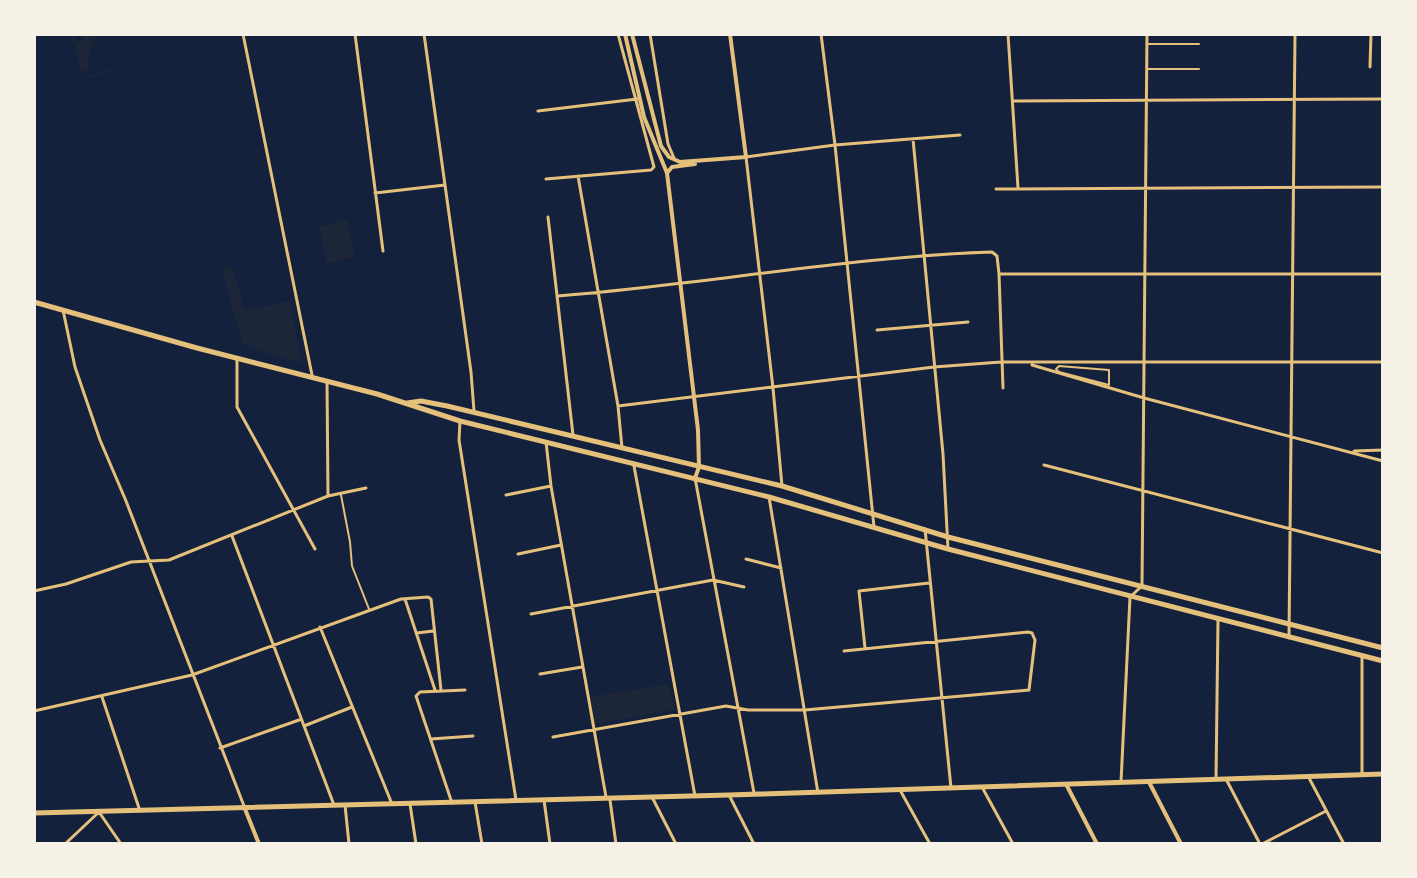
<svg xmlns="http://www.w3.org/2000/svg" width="1417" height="878" font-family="Inter,sans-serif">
<rect width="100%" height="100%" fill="#14213d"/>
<!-- green -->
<path fill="#1d2539" d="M60,34H76L74,42H83V34H96L87,61L89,68L83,73L84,76L115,69V71L92,76L89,79L82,76L71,35L58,37Z
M347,219L355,257L327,263L319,227Z
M232,266L245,310L290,301L302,363L272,356L242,343L222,269Z
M668,684L675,710L594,724L589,697Z"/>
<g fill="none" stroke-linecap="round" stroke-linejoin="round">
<!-- service -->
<path stroke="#e5c07b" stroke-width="2" d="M1148,44H1199
M1148,69H1199
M341,495L350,542L352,566L369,609"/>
<!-- pedestrian -->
<path stroke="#e5c07b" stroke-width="2" d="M1059,366L1109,370V385L1059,372L1056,369Z"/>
<!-- minor -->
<path stroke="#e5c07b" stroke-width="3" d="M243,34L312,375
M355,34L383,251
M424,34L471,372L474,411
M650,34L668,144L674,158
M821,34L835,145L874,527
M1008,34L1018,188
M1370,67L1371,34
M1013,101L1383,99
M538,111L637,99
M913,139L943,454L948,549
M578,176L618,406L622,448
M546,179L651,170L654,167L618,34
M996,189L1383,187
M375,193L445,185
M548,217L573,435
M999,274H1383
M558,296C703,285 846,257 992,252L997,256L999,274L1003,388
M63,310L75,367L100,440L126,501L244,806
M877,330L968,322
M237,358V407L315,549
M1032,365L1144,398L1383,461
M327,381L328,496
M618,406L934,367L1001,362H1383
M460,421L459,440L516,800
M546,442L551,486L606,797
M1354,451L1383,450
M1044,465L1383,553
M634,466L695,796
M695,478L754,793
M782,486L773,388L746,157L835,145L960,135
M506,495L551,486
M769,497L818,793
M925,529L951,788
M232,536L334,805
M518,554L561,545
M746,559L781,568
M34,591L66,584L131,562L169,560L328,496L366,488
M405,599L435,690
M531,614L713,580L744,587
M320,627L392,804
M417,633L433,631
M1289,638L1295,34
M865,648L859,591L929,583
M540,674L582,667
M102,697L140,811
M34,711L192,675L401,599L428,597L431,599L441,690
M304,726L352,707
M553,737L726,706L748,710H805L1029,690L1035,640L1032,633L1028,632L844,651
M431,739L473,736
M220,748L299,720
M1362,773V656
M1308,776L1344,844
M1216,779L1218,620
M1226,779L1260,844
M1121,782L1130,597L1142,586L1147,34
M982,787L1013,844
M900,790L930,844
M729,795L754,844
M652,797L676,844
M544,800L550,844
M610,800L616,844
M475,802L482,844
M452,803L416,696L420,692L465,690
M410,804L416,844
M345,805L349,844
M65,844L99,812L121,844
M1262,844L1326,811"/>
<!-- tertiary -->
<path stroke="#e5c07b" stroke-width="4" d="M625,34L644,117L667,173L698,430L699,467L695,478
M632,34L661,146L669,157L680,162L746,157L730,34
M667,173L672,167L695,164
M1149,782L1181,844
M1066,784L1097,844
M245,809L259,844"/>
<!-- primary -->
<path stroke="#e5c07b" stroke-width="5" d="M34,302L197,348L377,394L460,421L769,497L948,549L1383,661
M407,403L421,401L447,406L782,486L948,537L1383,648
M34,813L729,795L1383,774"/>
</g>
<!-- border -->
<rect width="1417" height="878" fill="none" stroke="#f6f1e7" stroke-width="72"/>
</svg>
